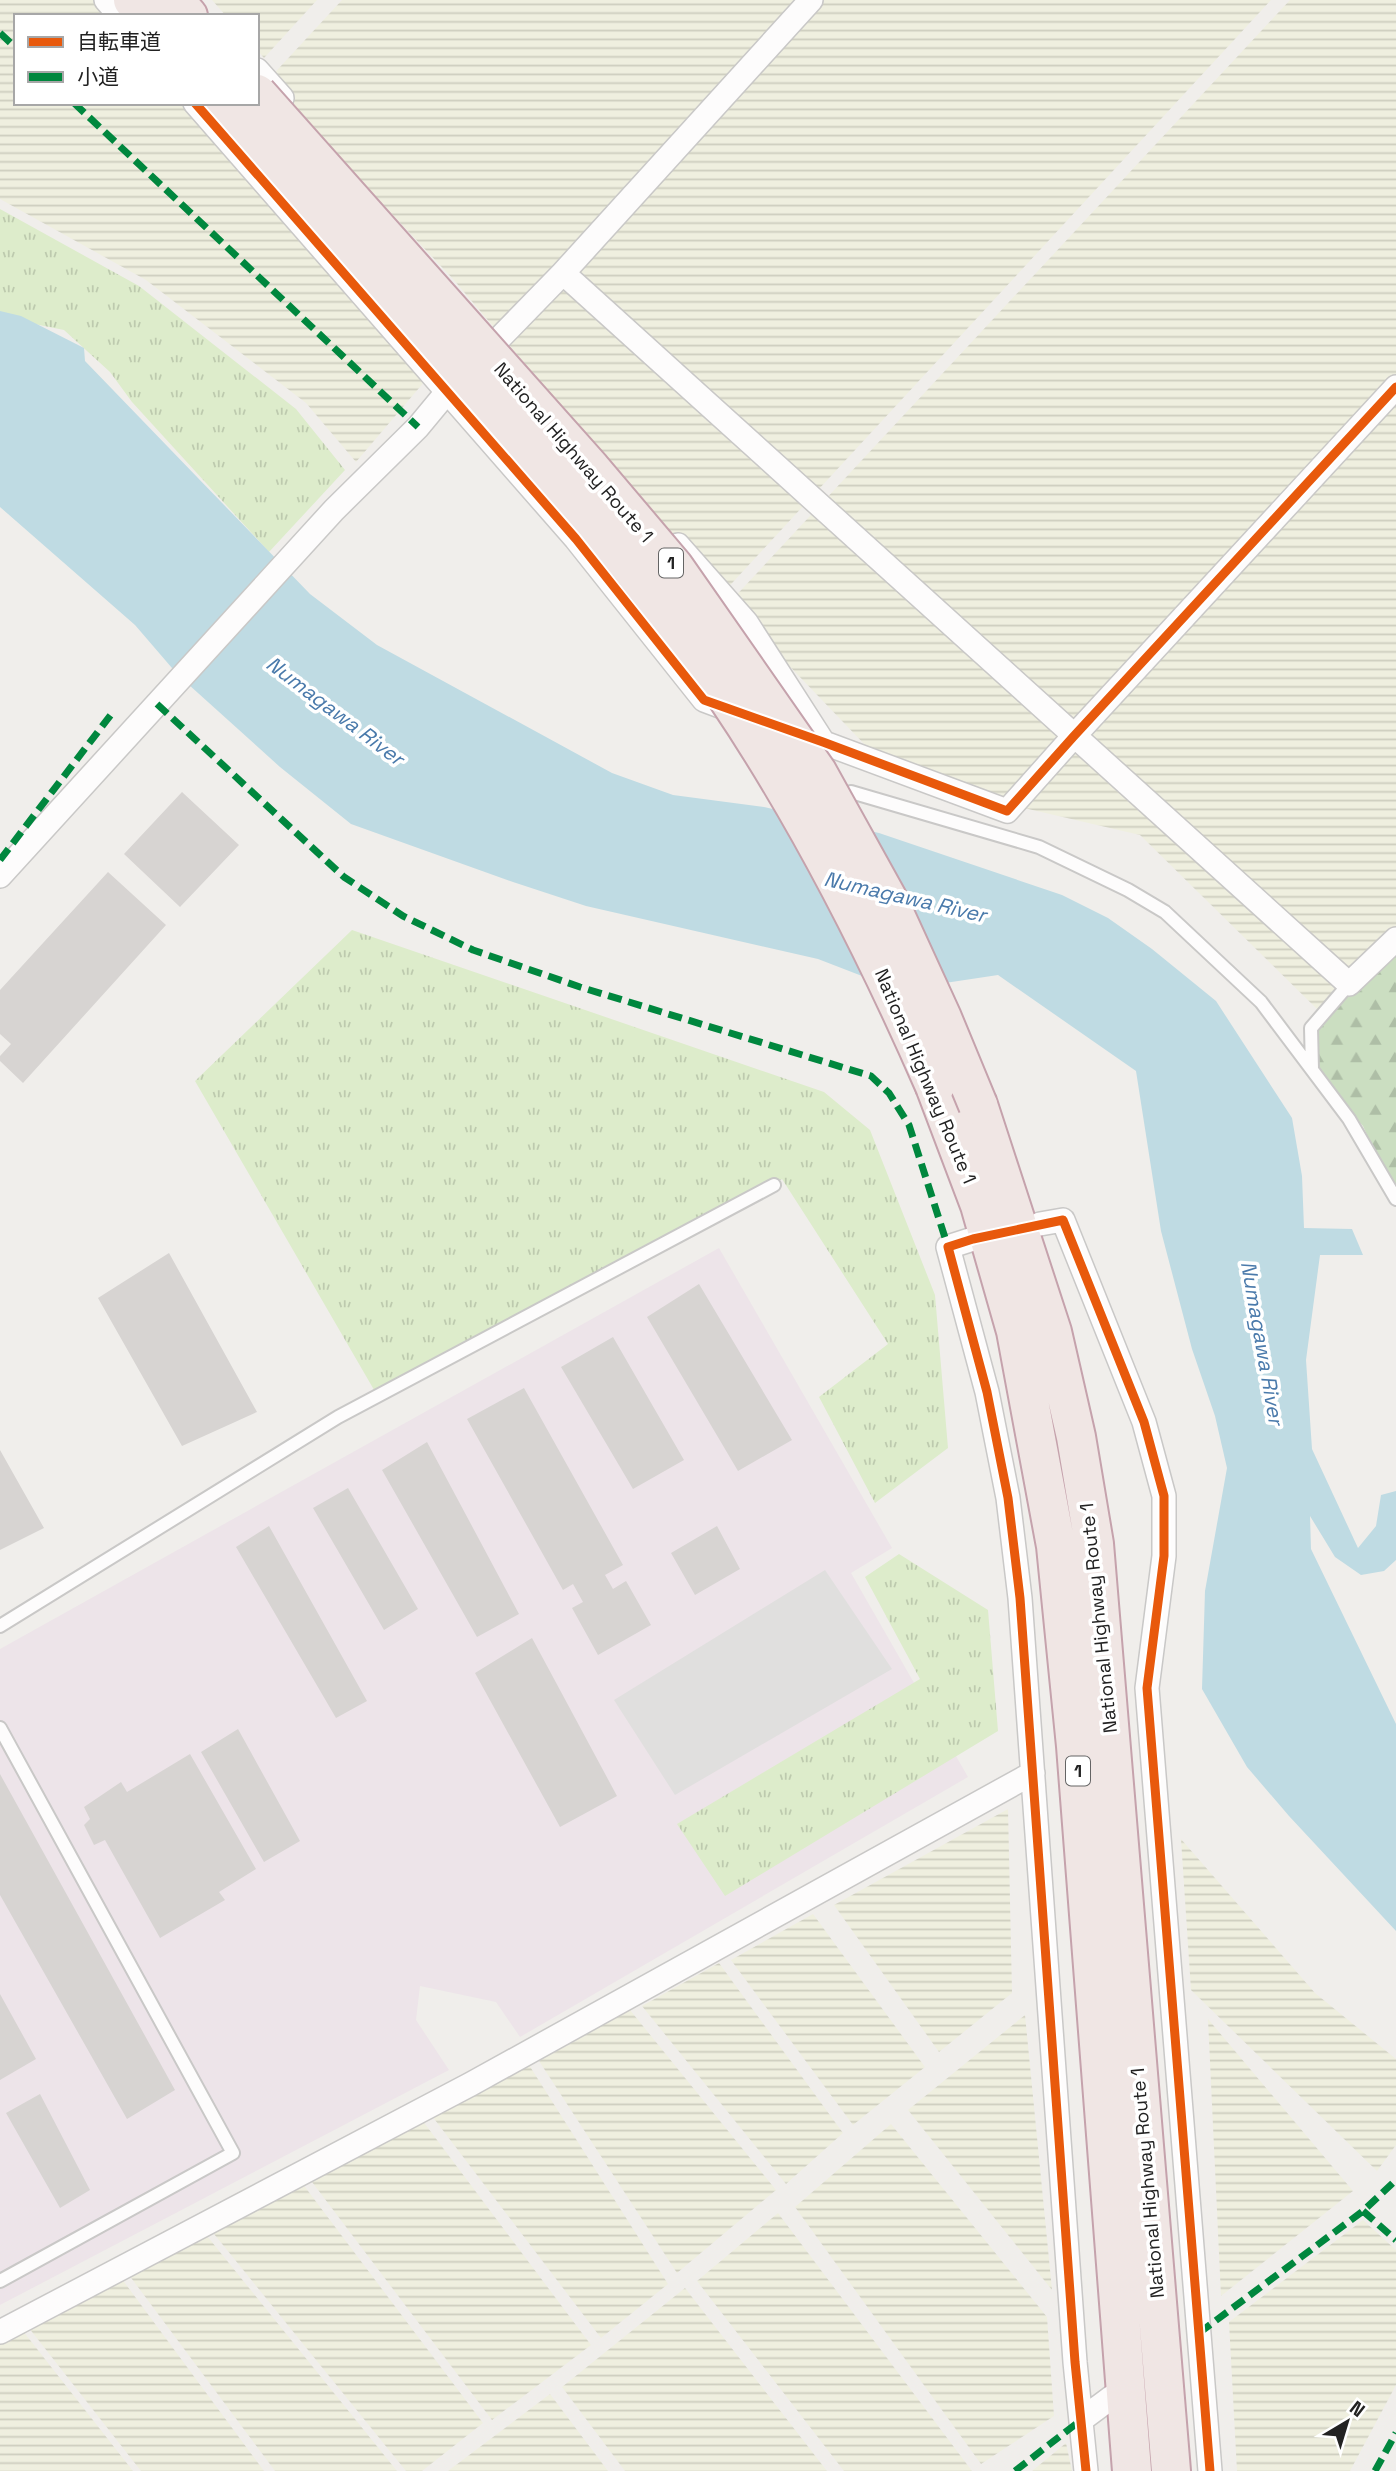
<svg xmlns="http://www.w3.org/2000/svg" width="1396" height="2471" font-family="'Space Grotesk','Noto Sans JP',sans-serif">
<defs>
<pattern id="farmland-rules" width="6" height="5" patternUnits="userSpaceOnUse" patternTransform="scale(1.75)"><rect width="6" height="5" fill="#efefdf"/><path d="M0 2.5h6" fill="none" stroke="#cdcdbf"/></pattern>
<pattern id="grass-tufts" width="24" height="20" patternUnits="userSpaceOnUse" patternTransform="scale(1.75)"><rect width="24" height="20" fill="#ddeccb"/><path d="M3 7l-1-3M5 7V3M7 7l1-3M15 17l-1-3M17 17v-4M19 17l1-3" fill="none" stroke="#bdcaae"/></pattern>
<pattern id="forest-firs" width="22" height="20" patternUnits="userSpaceOnUse" patternTransform="scale(1.75)"><rect width="22" height="20" fill="#cbdec1"/><path d="M5 1l3.5 6h-7zM16 11l3.5 6h-7z" fill="#aebea6"/></pattern>
</defs>
<rect width="100%" height="100%" fill="#f0eeeb"/>
<!-- industrial -->
<path fill="#ede4e9" d="M719,1248L892,1548L851,1573L968,1777L520,2037L496,2002L420,1986L416,2020L449,2070L0,2305V1649Z"/>
<!-- farmland -->
<path fill="url(#farmland-rules)" d="M0,0H99L113,16H16V103H190L431,374L356,462L306,403L146,280L0,199Z
M212,0H317L264,58L257,50V16H226Z
M342,0H1271L721,595L453,279L267,81Z
M1290,0H1396V939L1319,1011L1140,835L1024,808L867,747L729,603Z
M1008,1809L1012,1993L939,2052L834,1905Z
M1181,1839L1315,1993L1396,2059V2145L1377,2171L1191,1990Z
M813,1914L925,2067L853,2125L731,1960Z
M719,1963L843,2133L786,2184L642,2006Z
M630,2010L776,2190L677,2273L539,2061Z
M1025,2015L1052,2290L908,2110Z
M1208,2019L1353,2191L1221,2296Z
M529,2065L668,2284L601,2338L432,2116Z
M422,2120L591,2345L492,2420L309,2178Z
M891,2124L1047,2317L1054,2416L981,2464L795,2207Z
M302,2183L483,2423L422,2471H406L210,2229Z
M778,2213L972,2471H844L697,2281Z
M1363,2220L1396,2250V2385L1350,2471H1237L1229,2322Z
M203,2231L397,2471H275L126,2271Z
M116,2271L264,2471H141L25,2323Z
M685,2288L827,2471H625L562,2387Z
M19,2326L133,2471H0V2337Z
M550,2394L608,2471H448Z
M1066,2443L1072,2471H1032Z"/>
<!-- grass -->
<path fill="url(#grass-tufts)" d="M0,209L139,286L296,409L345,470L269,552L132,402L110,372L64,330L0,317Z
M352,930L824,1092L870,1130L935,1295L948,1448L875,1503L819,1397L888,1344L782,1179L377,1395L195,1081Z
M899,1554L988,1610L998,1731L725,1896L677,1824L920,1679L865,1577Z"/>
<!-- forest -->
<path fill="url(#forest-firs)" d="M1396,946V1200L1363,1126L1312,1069L1318,1020Z"/>
<!-- parking -->
<path fill="#e0dfde" d="M825,1570L892,1669L675,1795L614,1700Z"/>
<!-- water -->
<path fill="#bfdbe3" d="M0,311L21,316L84,348L85,361L310,594L377,645L612,773L673,795L764,807L879,833L1062,895L1108,918L1152,949L1216,1001L1292,1118L1302,1176L1304,1228L1352,1229L1363,1255H1320L1306,1360L1312,1449L1358,1548L1376,1526L1381,1495L1396,1491V1560L1384,1571L1361,1575L1335,1557L1310,1516L1311,1549L1396,1724V1931L1289,1816L1247,1767L1202,1689L1205,1591L1227,1468L1215,1416L1192,1349L1161,1231L1136,1071L998,975L925,986L919,998L818,959L586,906L513,882L351,824L280,767L178,675L135,625L0,507Z"/>
<!-- building -->
<path fill="#d7d4d2" d="M182,792L239,845L180,907L124,854Z
M108,872L166,925L23,1083L0,1061V1056L11,1044L0,1034V990Z
M169,1253L257,1412L182,1446L98,1298Z
M699,1284L792,1440L738,1471L647,1317Z
M613,1337L684,1460L633,1489L561,1367Z
M524,1388L623,1565L605,1575L613,1589L626,1581L651,1625L598,1655L572,1608L583,1602L573,1584L563,1590L467,1419Z
M427,1442L519,1614L477,1637L382,1470Z
M0,1450L44,1528L0,1550Z
M348,1488L418,1609L384,1630L313,1508Z
M269,1526L367,1701L336,1718L236,1547Z
M717,1526L740,1569L695,1595L671,1553Z
M532,1638L617,1796L560,1827L475,1673Z
M238,1729L300,1841L264,1862L201,1752Z
M190,1754L256,1869L219,1892L225,1900L160,1938L105,1840L94,1845L84,1825L90,1819L84,1807L121,1782L127,1792Z
M0,1774L175,2090L127,2119L0,1895Z
M0,1994L36,2059L0,2080Z
M40,2094L90,2190L60,2208L6,2113Z"/>
<g fill="none" stroke-linecap="round" stroke-linejoin="round">
<defs>
<path id="service" d="M851,792L1039,847L1128,890L1165,912L1261,1002L1349,1119L1396,1199
M1312,1069L1311,1028L1349,984
M0,1626L338,1417L774,1185
M0,1728L233,2153L0,2281"/>
<path id="minor" d="M106,0L120,16
M257,70L282,98
M195,103L576,539L704,700L736,712
M563,273L1349,984L1396,939
M678,545L746,622L823,742
M792,731L1007,811L1074,736L1396,387
M0,876L334,510L418,427L447,392L563,273L811,0
M1040,1224L1063,1220L1144,1422L1164,1496V1556L1147,1688L1210,2471
M973,1239L948,1247L987,1392L1008,1498L1020,1598L1075,2362L1086,2471
M0,2332L471,2084L1033,1773
M1081,2420L1112,2397"/>
<path id="trunk" d="M133,0L147,16
M174,0L188,16
M935,1086L980,1205L1016,1331L1056,1546L1076,1746L1132,2471
M978,1105L1052,1332L1076,1437L1094,1544L1171,2471"/>
</defs>
<!-- service casing -->
<use href="#service" stroke="#c9c8c7" stroke-width="16"/>
<!-- minor casing -->
<use href="#minor" stroke="#c9c8c7" stroke-width="26"/>
<!-- trunk casing -->
<use href="#trunk" stroke="#c5a2ac" stroke-width="42"/>
<!-- service -->
<use href="#service" stroke="#fdfcfc" stroke-width="12"/>
<!-- minor -->
<use href="#minor" stroke="#fdfcfc" stroke-width="23"/>
<!-- trunk -->
<use href="#trunk" stroke="#f0e6e4" stroke-width="38"/>
<defs>
<path id="trunk-bridge" d="M257,94L591,469L674,567L817,772L888,900L942,1018L978,1105
M224,103C293,181 362,260 431,338C535,453 640,568 727,697C810,820 876,951 935,1086"/>
</defs>
<!-- trunk-bridge casing -->
<use href="#trunk-bridge" stroke="#c5a2ac" stroke-width="42" stroke-linecap="butt"/>
<!-- trunk-bridge -->
<use href="#trunk-bridge" stroke="#f0e6e4" stroke-width="38"/>
<!-- quiet -->
<path stroke="#00873e" stroke-width="7" stroke-dasharray="14 7" stroke-linecap="butt" d="M0,33L16,48
M74,103L418,427
M157,704L344,877L403,916L473,950L580,987L871,1076L889,1093L909,1125L948,1247
M0,860L113,712
M1363,2211L1396,2240
M1199,2333L1363,2211L1396,2180
M1015,2471L1081,2420
M1375,2471L1396,2433"/>
<defs>
<path id="cycleway" d="M195,103L576,539L704,700L823,742L1007,811L1074,736L1396,387
M1086,2471L1075,2362L1020,1598L1008,1498L987,1392L948,1247L973,1239L1063,1220L1144,1422L1164,1496V1556L1147,1688L1210,2471"/>
</defs>
<!-- cycleway casing -->
<use href="#cycleway" stroke="#fff" stroke-width="13"/>
<!-- cycleway -->
<use href="#cycleway" stroke="#e8590c" stroke-width="9"/>
</g>
<g text-anchor="middle" stroke-width="7" stroke-linejoin="round" paint-order="stroke">
<!-- shield labels -->
<g fill="#fff" stroke="#646464" stroke-width="2">
<rect x="659" y="548.5" width="24" height="29" rx="5"/>
<rect x="1066" y="1756.5" width="24" height="29" rx="5"/>
</g>
<g font-size="18" font-weight="bold" fill="#222">
<text x="671" y="569">1</text>
<text x="1078" y="1777">1</text>
</g>
<!-- street labels -->
<g font-size="19" fill="#222" stroke="#fff">
<text transform="translate(574 452) rotate(49)" y="7">National Highway Route 1</text>
<text transform="translate(926 1076) rotate(67)" y="7">National Highway Route 1</text>
<text transform="translate(1098 1618) rotate(-96)" y="7">National Highway Route 1</text>
<text transform="translate(1147 2183) rotate(-95)" y="7">National Highway Route 1</text>
</g>
<!-- water labels -->
<g font-size="21" font-style="italic" fill="#4a7aab" stroke="#fff">
<text transform="translate(335 711) rotate(37)" y="7">Numagawa River</text>
<text transform="translate(905 897) rotate(13)" y="7">Numagawa River</text>
<text transform="translate(1262 1343) rotate(80)" y="7">Numagawa River</text>
</g>
</g>
<!-- legend -->
<rect x="14" y="14" width="245" height="91" fill="#ffffff" stroke="#a7a7a7" stroke-width="2"/>
<rect x="28" y="37" width="35" height="10" fill="#e8590c" stroke="#a7a7a7" stroke-width="2"/>
<text x="77" y="49" font-size="21" fill="#222222">自転車道</text>
<rect x="28" y="72" width="35" height="10" fill="#00873e" stroke="#a7a7a7" stroke-width="2"/>
<text x="77" y="84" font-size="21" fill="#222222">小道</text>
<!-- north arrow -->
<g transform="translate(1347 2422) rotate(38)" stroke="#ffffff" stroke-width="5" paint-order="stroke">
<path d="M0-5L12 26L0 18L-12 26Z" fill="#222222"/>
<text y="-10" font-size="19" font-weight="bold" text-anchor="middle" fill="#222222">N</text>
</g>
</svg>
